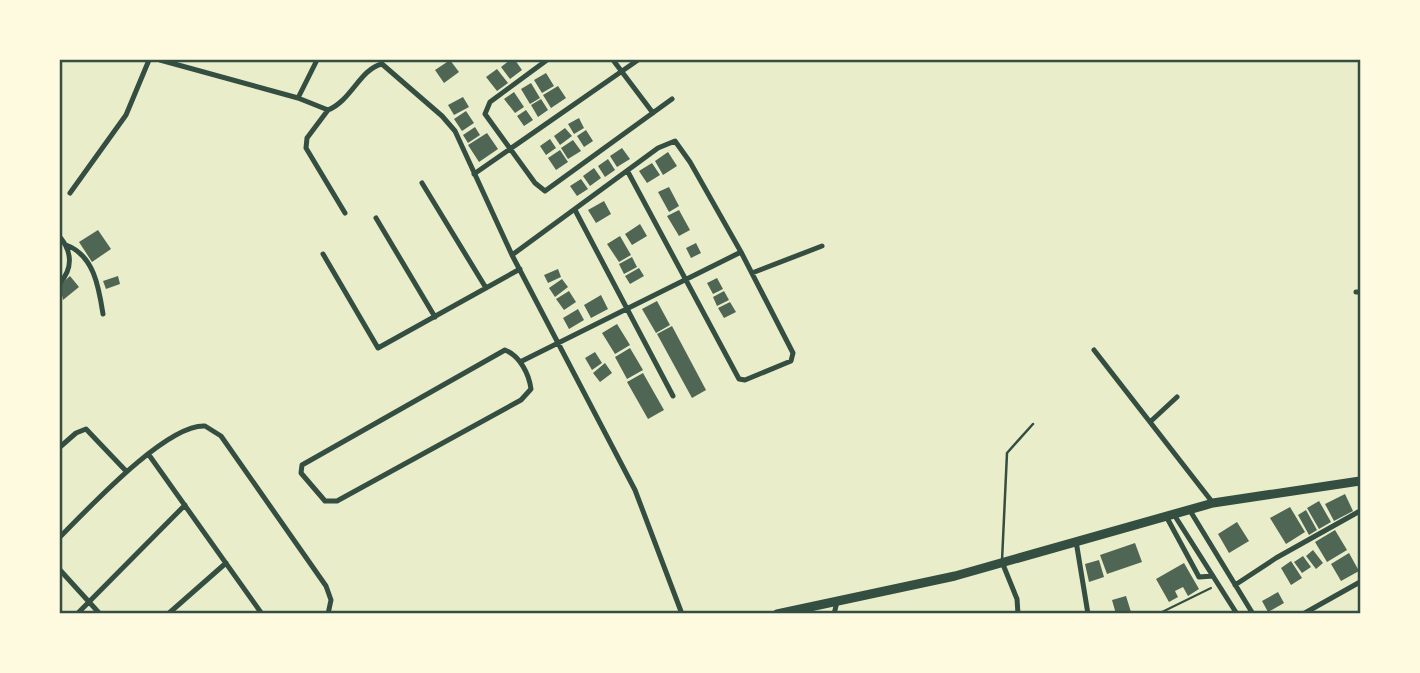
<svg xmlns="http://www.w3.org/2000/svg" width="1420" height="673" font-family="'Sofia Sans Condensed',sans-serif">
<rect width="100%" height="100%" fill="#e9edc9"/>
<!-- building -->
<path fill="#4f6655" d="M450,60L459,72L444,83L435,70Z
M510,60H515L522,70L510,79L501,67Z
M497,69L508,83L497,91L486,77Z
M546,73L554,86L542,93L534,80Z
M531,83L540,98L530,104L521,89Z
M558,86L566,98L551,108L543,95Z
M514,92L524,107L515,113L504,99Z
M463,97L469,107L454,115L448,105Z
M541,99L548,110L538,117L531,105Z
M526,110L533,120L524,126L517,116Z
M466,111L474,123L462,131L454,119Z
M579,118L584,128L574,134L568,124Z
M475,127L480,135L468,143L463,135Z
M565,128L572,136L560,145L554,136Z
M586,130L593,141L584,147L577,136Z
M487,133L498,149L479,162L468,145Z
M550,139L556,148L546,155L540,146Z
M573,140L581,151L568,159L561,148Z
M622,148L630,159L617,167L610,156Z
M560,150L568,162L556,170L548,158Z
M668,152L677,166L663,175L655,161Z
M608,159L615,170L605,177L598,166Z
M652,163L660,175L647,183L639,171Z
M594,168L601,178L590,186L583,176Z
M581,179L588,189L577,196L570,186Z
M669,187L679,206L669,212L658,192Z
M604,201L611,214L596,223L588,210Z
M679,210L690,230L679,236L667,216Z
M640,224L647,236L632,245L625,234Z
M98,230L111,249L92,262L79,242Z
M620,236L631,255L619,262L607,244Z
M696,243L701,253L691,258L686,248Z
M632,257L637,267L624,274L619,264Z
M639,268L644,276L630,284L625,276Z
M558,269L561,277L548,283L544,275Z
M70,276L79,287L63,300L60,285Z
M118,276L120,284L106,289L103,281Z
M717,278L723,289L713,294L707,283Z
M562,279L568,287L555,297L549,288Z
M569,291L576,302L564,310L556,299Z
M724,291L729,300L717,306L713,297Z
M601,295L608,309L591,318L584,305Z
M657,301L670,325L656,333L642,309Z
M730,302L736,312L724,318L718,308Z
M578,309L584,320L569,329L563,318Z
M617,324L630,345L615,354L602,333Z
M672,326L706,390L692,398L657,334Z
M630,348L643,370L627,379L615,357Z
M595,352L602,363L592,370L585,358Z
M605,363L612,373L600,382L593,373Z
M643,373L664,410L648,419L627,382Z
M1345,494L1353,511L1334,521L1325,504Z
M1319,501L1331,522L1319,529L1307,508Z
M1290,507L1305,532L1286,544L1270,518Z
M1306,510L1317,530L1309,535L1298,515Z
M1237,522L1249,541L1229,553L1218,534Z
M1335,530L1347,550L1327,562L1315,542Z
M1135,543L1142,562L1107,574L1100,555Z
M1313,550L1323,563L1316,569L1306,556Z
M1349,553L1359,571L1341,581L1331,564Z
M1303,556L1311,567L1302,573L1294,562Z
M1099,560L1104,577L1089,582L1085,564Z
M1291,561L1302,578L1291,585L1281,568Z
M1184,563L1199,589L1188,596L1183,587L1175,591L1178,597L1169,602L1156,579Z
M1278,592L1284,603L1268,612L1262,601Z
M1126,596L1131,612L1116,614L1112,600Z"/>
<g fill="none" stroke-linecap="round" stroke-linejoin="round">
<!-- path -->
<path stroke="#344e41" stroke-width="2" d="M1158,614L1211,588"/>
<!-- service -->
<path stroke="#344e41" stroke-width="2.5" d="M1002,561L1007,453L1033,424"/>
<!-- minor -->
<path stroke="#344e41" stroke-width="5" d="M160,60L298,98L328,110C351,101 360,69 382,64L442,116L455,131L512,255L635,490L682,614
M547,60L490,102L485,114L535,183L545,191L672,99
M613,60L653,113
M298,98L317,60
M328,110L307,138L306,148L345,213
M474,174L638,60
M422,183L486,288
M70,193L126,115L149,60
M575,210L673,396
M376,218L435,317
M60,237C72,252 73,268 60,283
M66,245C94,255 99,288 103,314
M323,254L378,348L520,269
M512,255L658,148L675,141L690,162L741,252L793,353L791,361L745,380L739,379L628,172
M752,273L822,246
M1356,292H1360
M505,350C520,356 529,374 531,389L521,400L337,501H325L301,473L302,465Z
M1094,350L1213,503
M520,362L741,252
M1150,422L1177,397
M60,447L76,433L86,429L126,471
M149,455L262,614
M1189,509L1253,614
M1173,513L1237,614
M1166,516L1199,577L1213,576
M60,537C88,509 166,424 205,426L221,436L326,586L331,600L328,614
M1076,541L1088,614
M1002,562L1017,599L1018,614
M60,570L100,614
M1235,585L1276,558L1360,511
M77,614L185,505
M168,614L226,563
M834,614L837,602
M1303,614L1360,582"/>
<!-- trunk -->
<path stroke="#344e41" stroke-width="9" d="M777,614L955,576L1213,503L1360,481"/>
</g>
<!-- border -->
<rect width="1420" height="673" fill="none" stroke="#fefae0" stroke-width="122"/>
<rect x="61" y="61" width="1298" height="551" fill="none" stroke="#344e41" stroke-width="2.5"/>
</svg>
